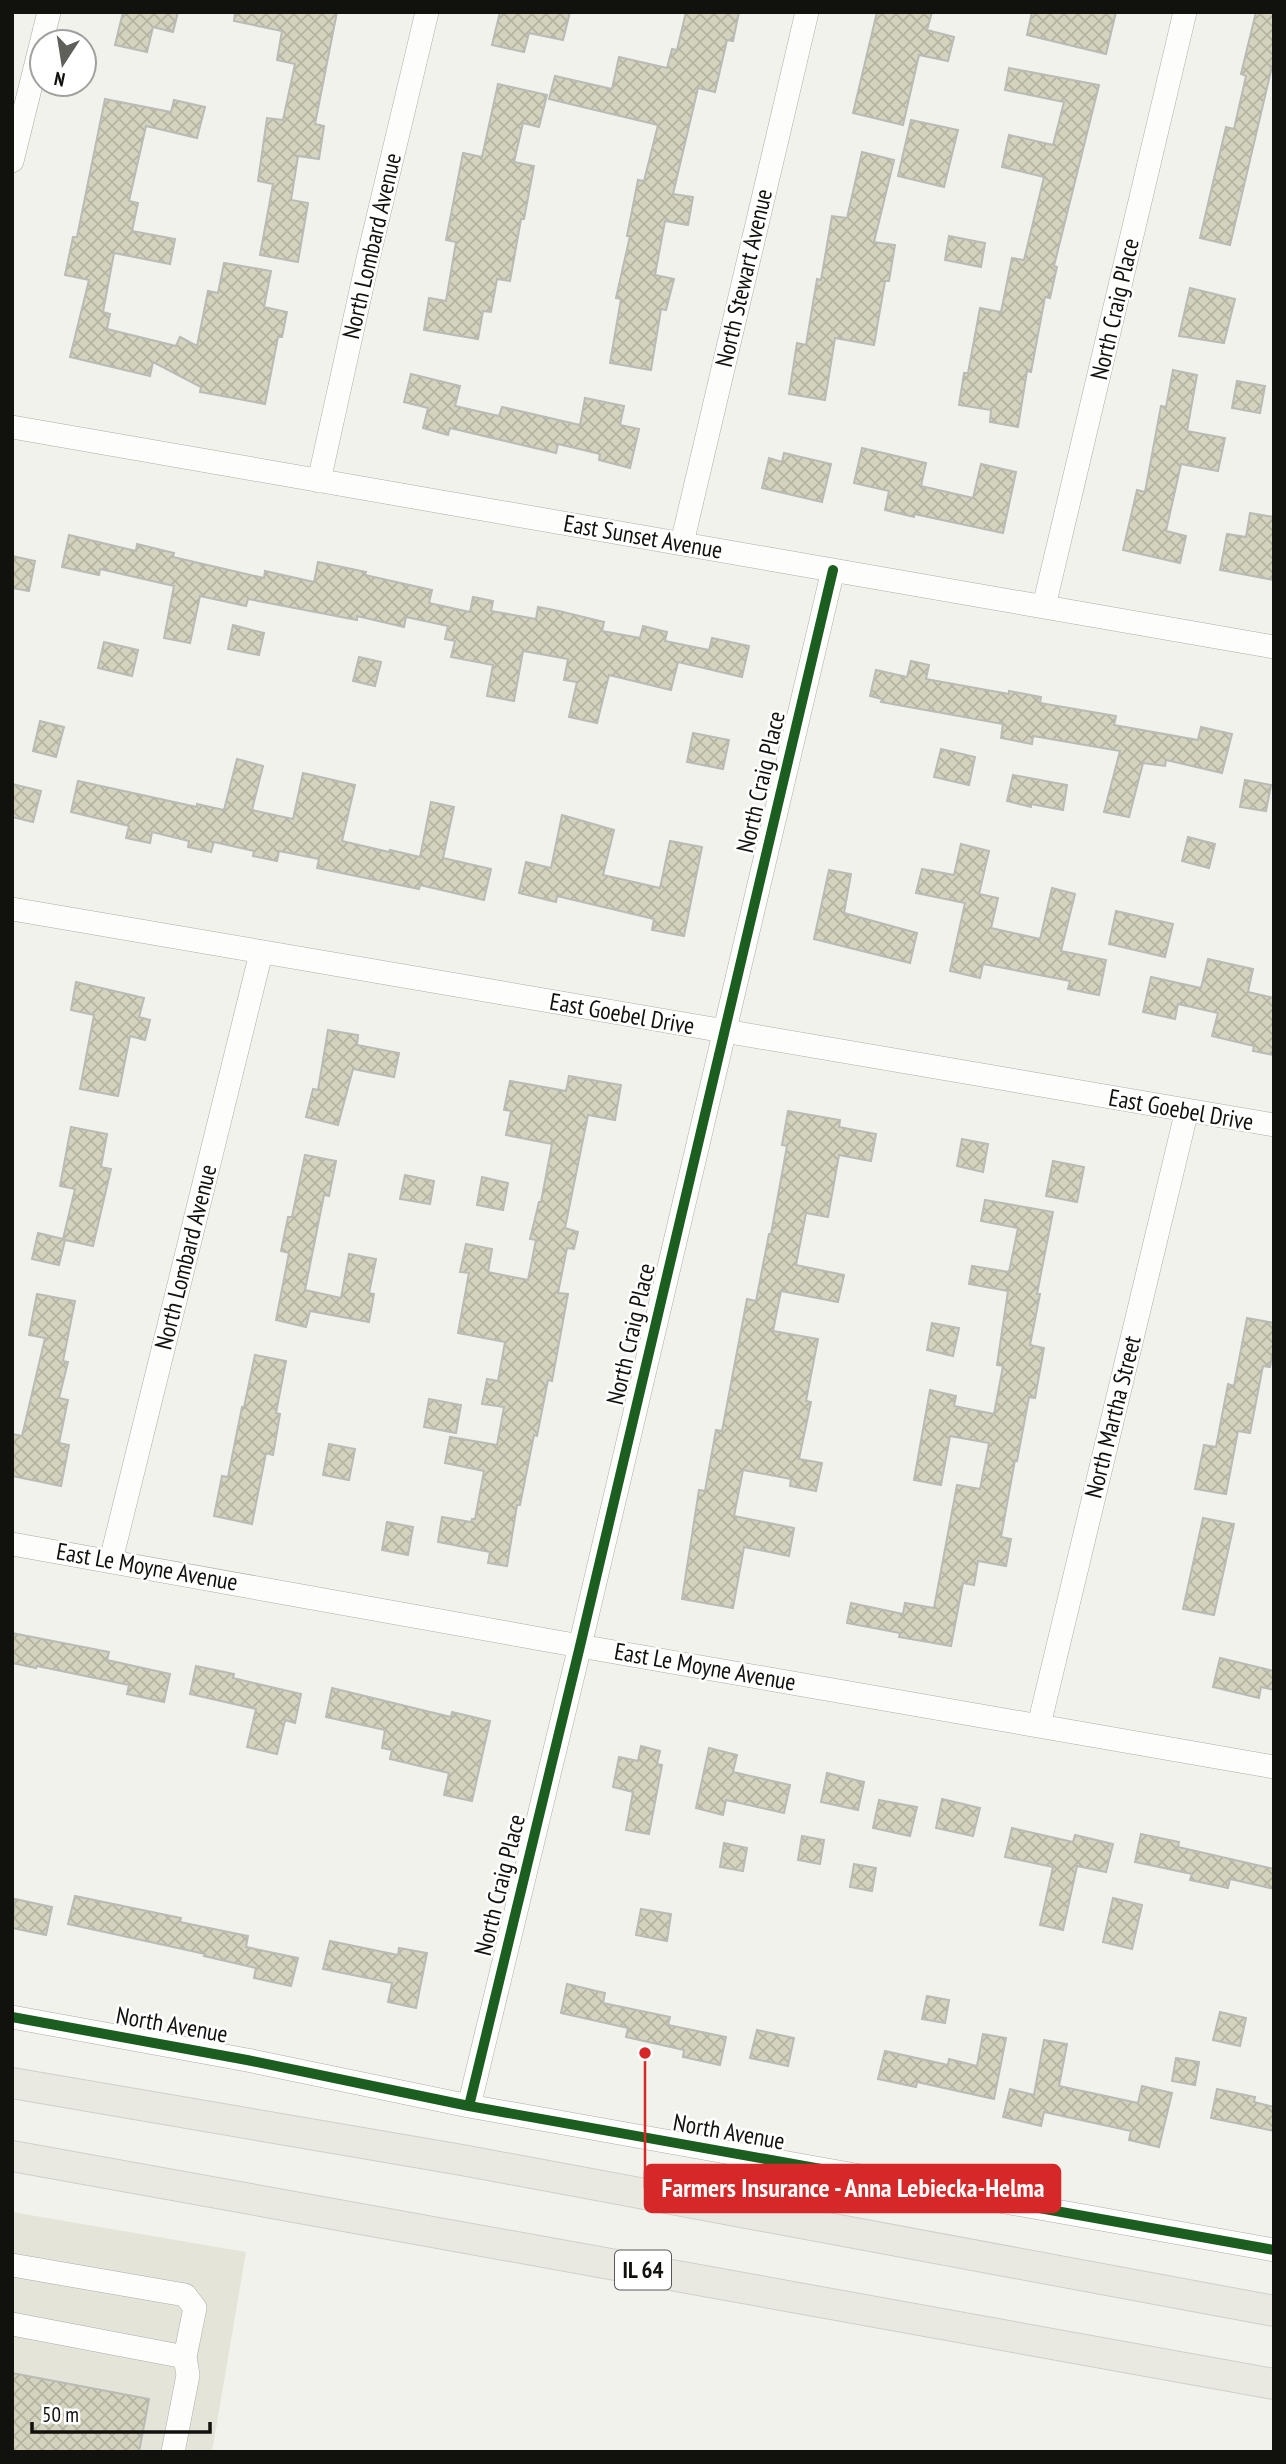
<svg xmlns="http://www.w3.org/2000/svg" width="1286" height="2464" font-family="'PT Sans Narrow',sans-serif">
<defs>
<pattern id="building-cross-hatch" width="8" height="8" patternUnits="userSpaceOnUse" patternTransform="scale(1.75)"><rect width="8" height="8" fill="#d4d3be"/><path d="M0 0l8 8M0 8l8-8" fill="none" stroke="#b5b4a2"/></pattern>
</defs>
<rect width="100%" height="100%" fill="#f2f2ec"/>
<!-- built -->
<path fill="#e5e4d8" d="M12,2212L246,2252L212,2452H12Z"/>
<!-- building -->
<path fill="url(#building-cross-hatch)" stroke="#babab6" stroke-width="2" d="M123,12H178L173,32L153,27L147,52L115,45Z
M235,12H337L315,124L324,126L319,159L298,156L291,200L308,203L298,262L260,255L273,184L258,181L267,118L283,120L295,64L277,60L282,31L234,21Z
M500,12H570L563,40L529,33L524,52L492,45Z
M686,12H739L733,41L727,40L715,92L698,88L673,194L693,197L688,225L665,221L655,275L674,279L666,310L661,309L651,370L610,363L621,299L616,298L630,236H627L638,180L644,181L658,125L549,99L555,76L612,89L619,57L667,68L672,49L677,50Z
M877,12H932L927,30L954,37L948,61L919,55L903,125L853,113Z
M1032,12H1116L1106,54L1027,35Z
M1256,12H1274V58L1230,245L1200,238L1226,127L1234,129L1246,76L1241,74Z
M1009,68L1099,85L1054,266L1057,267L1050,298L1045,297L1031,372L1027,371L1018,427L990,422L991,410L959,405L964,373H968L980,308L1001,312L1012,258L1024,260L1044,177L1002,167L1009,135L1053,145L1064,102L1005,90Z
M498,84L547,95L539,127L523,123L514,162L534,166L524,219H521L510,281L497,279L491,312L483,311L478,339L424,330L429,298L446,301L456,242L446,240L463,153L482,157Z
M105,99L171,112L174,100L205,107L197,138L146,126L129,201L138,203L132,231L175,239L170,264L114,253L103,312L110,314L107,329L176,346L180,337L197,346L208,291L218,293L224,263L271,271L264,307L287,312L282,337H278L265,404L200,392L201,387L153,362L150,376L70,357L89,280L65,275L73,237H77Z
M911,120L958,130L944,187L898,176Z
M862,152L894,160L874,242L895,245L889,281H885L874,345L835,338L825,400L789,394L797,343L806,345L817,279L821,280L832,216L847,218Z
M949,236L985,243L981,267L945,260Z
M1190,288L1235,299L1224,343L1179,336Z
M1173,370L1197,375L1187,431L1225,438L1218,471L1181,464L1166,531L1186,536L1180,563L1123,550L1137,490L1145,492L1161,406L1166,407Z
M411,374L460,386L455,406L499,416L502,407L580,425L585,398L624,406L620,425L639,429L630,468L599,460L600,454L558,444L556,453L450,428L448,435L423,428L428,408L404,402Z
M1237,381L1265,386L1260,413L1232,408Z
M862,448L926,463L921,486L973,498L981,464L1016,472L1003,533L914,514V517L885,510L889,491L854,483Z
M784,453L831,464L822,502L762,488L769,458L782,462Z
M1250,513L1274,517V580L1220,570L1227,534L1246,537Z
M69,535L136,551L137,544L174,553L173,557L264,578L265,571L314,582L318,562L366,572L365,575L432,590L429,603L470,612L473,597L493,601L491,611L536,619L538,607L559,611L604,622L602,631L640,638L643,626L667,632L665,641L709,650L712,638L749,646L742,677L678,662L671,690L609,675L597,723L569,717L577,682L564,680L568,659L523,651L514,701L487,696L493,665L451,657L455,641L445,639L448,626L406,617L404,627L357,616V620L248,599L246,606L200,596L190,643L164,638L174,586L100,569L99,575L62,567Z
M12,556L35,561L29,591L12,588Z
M233,625L264,633L259,655L228,649Z
M104,642L138,650L132,676L98,668Z
M359,657L381,662L375,686L353,681Z
M911,661L929,665L926,679L1009,694V691L1041,697L1040,703L1116,716L1114,725L1198,740L1201,727L1232,734L1222,773L1166,760L1165,766L1143,763L1129,817L1104,812L1120,751L1033,736L1032,744L1001,738L1003,724L881,702L882,699L870,696L876,670L907,677Z
M40,721L64,727L56,757L33,751Z
M693,733L729,740L723,769L687,762Z
M941,749L975,757L969,785L934,777Z
M237,759L263,766L252,810L293,819L303,773L355,785L342,841L389,852L390,850L420,857L431,802L454,807L443,858L491,869L484,900L420,885L419,889L317,868L319,859L279,851L277,861L253,856L254,851L214,842L211,852L188,847L189,841L152,832L150,843L126,838L129,826L71,812L78,781L197,807V804L224,810Z
M1013,775L1067,785L1063,810L1031,804V807L1007,801Z
M1245,780L1271,785L1266,811L1240,807Z
M12,784L41,791L33,822L12,817Z
M562,815L614,830L603,875L660,888L670,841L702,847L684,936L652,930L654,919L557,896L556,902L519,893L526,862L551,868Z
M1188,837L1215,844L1209,868L1182,861Z
M961,844L989,851L979,894L998,898L991,928L1040,939L1052,888L1075,894L1061,951L1106,960L1099,995L1068,989L1070,981L983,964L980,978L950,971L965,903L916,893L922,869L954,875Z
M829,870L851,874L844,913L917,933L910,963L814,939Z
M1116,911L1173,924L1165,957L1109,944Z
M1208,959L1253,969L1248,992L1274,998V1055L1253,1051L1254,1046L1212,1036L1218,1013L1178,1004L1175,1019L1143,1012L1151,977L1201,988Z
M76,982L144,998L139,1017L150,1020L145,1040L130,1036L118,1096L80,1089L94,1015L71,1010Z
M328,1030L358,1035L357,1045L399,1053L394,1077L353,1069L338,1125L306,1117L313,1089L318,1090Z
M569,1076L621,1085L615,1120L588,1115L565,1228L578,1232L574,1249L567,1248L558,1293L568,1294L552,1381L548,1380L537,1436L534,1435L520,1505H517L507,1566L488,1563L490,1552L438,1542L442,1517L471,1522L472,1519H475L484,1471L445,1463L450,1437L497,1445L504,1407L482,1404L487,1379L498,1381L505,1342L458,1333L469,1273L460,1272L466,1244L492,1249L488,1272L528,1280L536,1240L530,1239L539,1202H541L552,1144L506,1135L511,1111L504,1110L510,1081L566,1091Z
M788,1111L840,1120L839,1127L876,1134L871,1161L839,1155L828,1217L806,1213L796,1265L844,1275L838,1302L781,1291L773,1331L818,1339L806,1401L811,1402L799,1459L822,1463L816,1491L790,1486L791,1479L743,1470L734,1516L794,1528L789,1556L744,1547L733,1608L682,1599L699,1490L705,1491L716,1430L722,1431L747,1299L756,1301L769,1234H771L787,1146L782,1145Z
M71,1127L107,1134L101,1167L111,1169L93,1246L65,1240L59,1265L32,1259L38,1233L63,1239L75,1189L60,1186Z
M962,1139L988,1144L983,1172L957,1166Z
M305,1155L336,1161L329,1196L324,1195L305,1290L341,1298L349,1254L376,1259L369,1293L374,1294L369,1322L310,1311L306,1327L276,1320L289,1253L281,1251L288,1217H292Z
M1053,1161L1084,1167L1077,1202L1046,1196Z
M405,1175L434,1181L430,1204L400,1199Z
M482,1177L508,1183L503,1210L477,1205Z
M985,1200L1053,1212L1037,1294H1040L1030,1345L1044,1348L1035,1398L1029,1397L1017,1461L1015,1460L1001,1537L1011,1539L1006,1566L978,1561L974,1585L963,1583L951,1646L899,1637L900,1633L847,1623L851,1603L903,1614L905,1603L934,1608L957,1485L980,1489L989,1443L950,1436L941,1485L914,1480L930,1390L956,1396L954,1406L994,1414L1003,1366L997,1365L1008,1291L969,1284L972,1266L1009,1272L1018,1228L981,1221Z
M37,1294L75,1301L63,1361L68,1362L59,1398L68,1400L59,1443L69,1445L61,1486L12,1476V1434L22,1436L45,1338L29,1335Z
M1247,1318L1274,1323V1345L1270,1367L1263,1366L1250,1433L1238,1431L1226,1494L1195,1489L1204,1445L1216,1447L1228,1384L1234,1386Z
M932,1323L959,1328L953,1356L927,1350Z
M255,1355L286,1361L276,1413L280,1414L273,1455L266,1453L252,1524L214,1516L222,1476L228,1477L242,1407H244Z
M429,1399L461,1405L456,1433L424,1427Z
M329,1444L355,1449L349,1480L323,1475Z
M1203,1518L1234,1524L1214,1615L1183,1609Z
M387,1522L413,1527L408,1555L382,1550Z
M12,1633L109,1652L107,1660L170,1674L164,1702L127,1694L129,1685L37,1666L36,1668L12,1663Z
M1220,1658L1274,1671V1690L1261,1687L1259,1698L1213,1687Z
M196,1666L234,1674L233,1678L301,1694L295,1723L285,1720L277,1754L247,1747L256,1709L190,1694Z
M332,1688L451,1717L452,1712L490,1721L472,1801L444,1795L449,1773L390,1759L392,1750L382,1748L385,1730L326,1717Z
M641,1746L660,1751L657,1764L662,1765L649,1834L626,1830L633,1792L613,1787L619,1757L638,1761Z
M709,1748L737,1755L733,1772L790,1785L784,1813L726,1800L723,1815L696,1808Z
M827,1773L864,1782L858,1810L821,1802Z
M942,1799L980,1808L973,1836L936,1828Z
M879,1800L917,1807L910,1836L873,1828Z
M1012,1828L1073,1842L1075,1835L1113,1844L1106,1872L1077,1866L1063,1930L1040,1925L1053,1867L1005,1857Z
M1141,1834L1179,1842L1178,1847L1274,1869V1889L1230,1879L1228,1888L1190,1880L1192,1874L1135,1862Z
M802,1836L824,1840L820,1864L798,1860Z
M724,1843L747,1848L743,1871L720,1867Z
M854,1864L876,1868L872,1891L850,1887Z
M75,1896L181,1918L180,1922L248,1936L246,1947L298,1958L291,1986L254,1978L256,1968L204,1956L205,1954L68,1924Z
M1113,1898L1142,1905L1132,1949L1103,1942Z
M15,1899L52,1907L46,1935L12,1928Z
M641,1909L671,1914L667,1941L636,1935Z
M330,1941L398,1955L399,1948L427,1953L416,2008L388,2002L392,1983L323,1969Z
M567,1984L605,1993L603,2003L670,2017L668,2025L726,2037L720,2065L683,2057L684,2050L626,2037L628,2028L561,2013Z
M927,1996L949,2000L945,2023L922,2019Z
M1220,2012L1246,2018L1240,2046L1213,2040Z
M757,2030L794,2038L788,2066L750,2058Z
M983,2034L1006,2038L994,2099L917,2082L916,2087L878,2079L885,2051L948,2065L949,2059L977,2066Z
M1044,2040L1067,2044L1059,2086L1138,2103L1142,2086L1172,2093L1159,2147L1129,2140L1131,2131L1044,2112L1041,2126L1003,2117L1010,2089L1034,2095Z
M1176,2058L1199,2062L1195,2085L1172,2081Z
M1217,2089L1255,2097L1254,2102L1274,2107V2131L1211,2118Z
M12,2373L149,2399L139,2452H12Z"/>
<g fill="none" stroke-linecap="round" stroke-linejoin="round">
<defs>
<path id="minor" d="M12,161L49,12
M12,427L1274,647
M319,481L368,259L427,12
M682,543L807,12
M1044,606L1185,12
M12,909L1274,1125
M12,1544L580,1646L1274,1767
M111,1560L261,953
M1039,1725L1187,1110
M12,2017L247,2060L469,2106L1274,2250
M469,2106L580,1646L833,570
M12,2265L185,2295L195,2308L185,2357L12,2324
M173,2452L188,2375L185,2357"/>
<path id="major" d="M12,2083L462,2160L1274,2311
M12,2156L1274,2384"/>
</defs>
<!-- minor casing -->
<use href="#minor" stroke="#acaca7" stroke-width="24"/>
<!-- major casing -->
<use href="#major" stroke="#cfcfcc" stroke-width="32"/>
<!-- minor -->
<use href="#minor" stroke="#fdfdfc" stroke-width="23"/>
<!-- major -->
<use href="#major" stroke="#e9e8e1" stroke-width="30"/>
<defs>
<path id="cycleway" d="M12,2017L247,2060L469,2106L1274,2250
M469,2106L580,1646L833,570"/>
</defs>
<!-- cycleway casing -->
<use href="#cycleway" stroke="#fff" stroke-width="15"/>
<!-- cycleway -->
<use href="#cycleway" stroke="#1b5e20" stroke-width="10"/>
</g>
<g text-anchor="middle" stroke-width="5" stroke-linejoin="round" paint-order="stroke">
<!-- shield labels -->
<rect fill="#fff" stroke="#585856" stroke-width="2" x="615" y="2250.5" width="56" height="39" rx="5"/>
<g font-size="23" font-weight="bold" fill="#11110d">
<text x="643" y="2278">IL 64</text>
</g>
<!-- street labels -->
<g font-size="24" fill="#11110d" stroke="#fff">
<text transform="translate(372 246) rotate(-77)" y="8">North Lombard Avenue</text>
<text transform="translate(744 278) rotate(-77)" y="8">North Stewart Avenue</text>
<text transform="translate(1115 309) rotate(-77)" y="8">North Craig Place</text>
<text transform="translate(643 537) rotate(10)" y="8">East Sunset Avenue</text>
<text transform="translate(761 782) rotate(-77)" y="8">North Craig Place</text>
<text transform="translate(622 1014) rotate(10)" y="8">East Goebel Drive</text>
<text transform="translate(1181 1110) rotate(10)" y="8">East Goebel Drive</text>
<text transform="translate(186 1257) rotate(-76)" y="8">North Lombard Avenue</text>
<text transform="translate(631 1334) rotate(-77)" y="8">North Craig Place</text>
<text transform="translate(1113 1417) rotate(-76)" y="8">North Martha Street</text>
<text transform="translate(147 1567) rotate(10)" y="8">East Le Moyne Avenue</text>
<text transform="translate(705 1667) rotate(10)" y="8">East Le Moyne Avenue</text>
<text transform="translate(500 1885) rotate(-76)" y="8">North Craig Place</text>
<text transform="translate(172 2025) rotate(10)" y="8">North Avenue</text>
<text transform="translate(729 2132) rotate(10)" y="8">North Avenue</text>
</g>
</g>
<!-- callouts -->
<path fill="none" stroke="#d62828" stroke-width="2.5" d="M645 2053L645 2188"/>
<circle fill="#d62828" stroke="#fff" stroke-width="2.5" cx="645" cy="2053" r="7"/>
<rect fill="#d62828" stroke="#d62828" stroke-width="2.5" x="645" y="2165" width="415" height="47" rx="7"/>
<g font-size="26" text-anchor="middle" font-weight="bold" fill="#fff">
<text x="853" y="2197">Farmers Insurance - Anna Lebiecka-Helma</text>
</g>
<!-- border -->
<rect width="1286" height="2464" fill="none" stroke="#11110d" stroke-width="28"/>
<!-- north arrow -->
<g transform="translate(63 63) rotate(192)"><circle r="33" fill="#ffffff" stroke="#a0a09e" stroke-width="2"/>
<path d="M0-5L12 26L0 18L-12 26Z" fill="#60605b"/>
<text y="-10" font-size="19" font-weight="bold" text-anchor="middle" fill="#11110d">N</text>
</g>
<!-- scale -->
<path d="M32 2422v10h178v-10" fill="none" stroke="#11110d" stroke-width="3.5"/>
<text x="42" y="2422" font-size="21" fill="#11110d" stroke="#ffffff" stroke-width="5" paint-order="stroke">50 m</text>
</svg>
